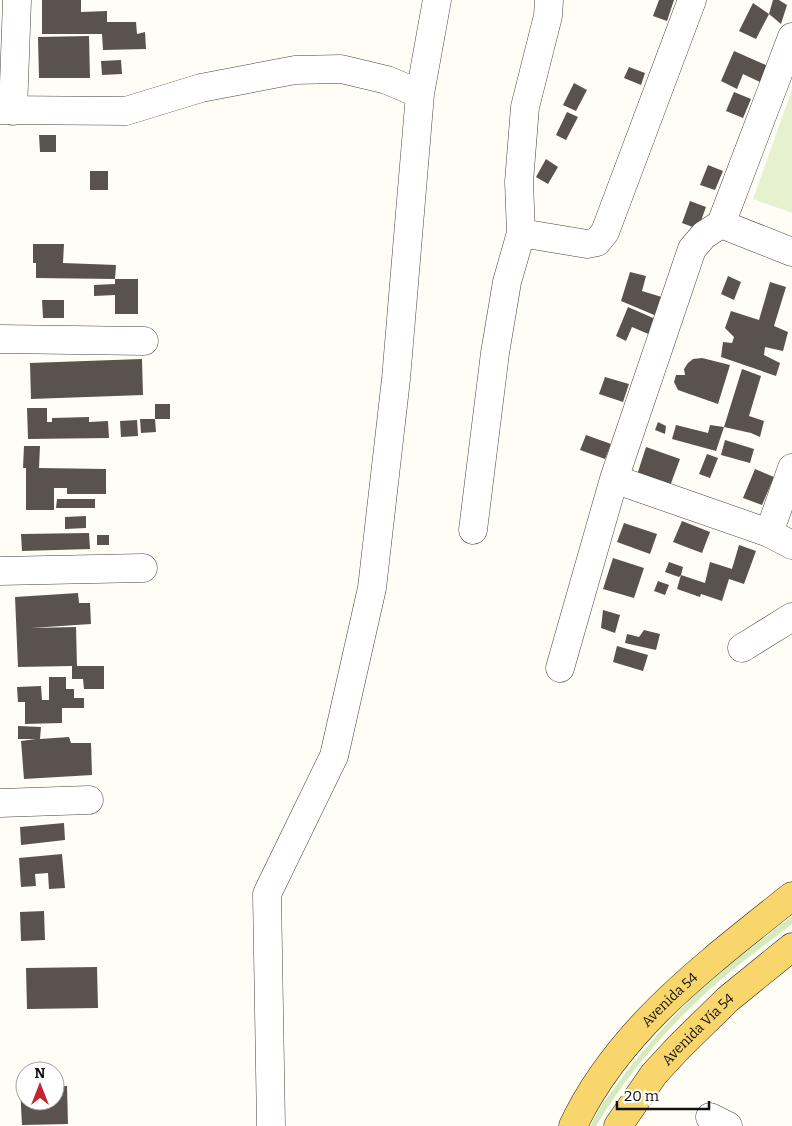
<svg xmlns="http://www.w3.org/2000/svg" width="792" height="1126" font-family="Bitter,serif">
<rect width="100%" height="100%" fill="#fffdf5"/>
<!-- green -->
<path fill="#d5ebbd" d="M792,916V924C764,946 734,967 708,991C665,1030 626,1076 596,1126H590L603,1103L633,1063L661,1030L704,985Z"/>
<!-- pitch -->
<path fill="#e6f2cf" d="M792,90V213L753,199Z"/>
<!-- building -->
<path fill="#5a524d" d="M42,0H81V12L107,11V22H136L137,34L145,32L146,49L103,50L102,34H42Z
M659,0H674L667,21L653,16Z
M773,0H779L787,5L781,24L769,14L756,39L739,31L753,3L769,14Z
M89,36L90,78H39L38,37Z
M734,51L768,66L760,82L743,74L737,89L721,81Z
M121,60L122,74L102,75L101,61Z
M629,67L645,73L641,85L624,78Z
M574,83L587,90L576,111L563,105Z
M734,92L751,99L743,118L726,111Z
M567,112L578,117L566,140L556,135Z
M39,135H56V152H40Z
M546,159L558,167L548,184L536,177Z
M708,165L723,171L715,190L700,185Z
M90,171H108V190H90Z
M690,201L706,207L698,229L682,223Z
M33,244H64L63,263L116,265L115,279H138V314H115V295L94,296V285L115,284V279L36,278V263H33Z
M630,272L646,276L642,291L665,298L659,317L621,301Z
M728,276L741,282L734,300L721,294Z
M770,282L786,287L774,326L788,332L783,351L765,347L764,355L780,363L776,376L721,357L723,342L732,343L734,337L725,328L731,311L759,320Z
M42,300H64V318H43Z
M628,307L660,321L653,336L632,327L626,341L616,336Z
M702,358L730,365L718,404L678,390L674,382L676,375H685L684,369L688,363L693,359Z
M142,359L143,395L31,399L30,363Z
M742,369L761,376L749,416L764,421L760,437L751,433L724,427Z
M605,377L629,384L623,402L599,394Z
M155,404H170V419H155Z
M27,408H47V422H52V418L89,417V422L108,421L109,438L28,439Z
M140,419H155L156,432L141,433Z
M137,420L138,436L121,437L120,421Z
M658,422L666,426L665,434L655,430Z
M676,425L708,433L710,425L724,427L716,451L672,439Z
M586,435L611,444L605,459L580,450Z
M725,440L754,449L750,463L721,455Z
M24,446H40L39,468L106,469V494H67V488H54V510H26V468H23Z
M646,447L680,459L670,486L637,475Z
M707,454L718,458L710,478L699,474Z
M755,469L774,477L762,505L743,498Z
M57,499H95V508H56Z
M86,516V528L65,529V517Z
M682,521L710,532L702,553L673,542Z
M624,523L657,534L650,554L617,542Z
M89,533L90,549L22,551L21,534Z
M97,535H109V545H97Z
M739,545L756,551L744,584L729,579L722,601L701,594L700,597L677,589L681,575L705,583L710,562L732,569Z
M613,558L644,568L634,598L603,589Z
M669,562L683,567L681,575L679,577L665,572Z
M658,581L669,585L665,595L654,591Z
M78,593L79,603H90L91,624L31,628L76,627L77,666H104V689H84L83,679H72V666L18,667L15,597Z
M603,610L620,615L615,633L601,628Z
M644,630L660,634L656,650L625,643L627,634L639,637Z
M617,646L648,655L643,671L613,662Z
M49,677H66V689H74V698H84V708H62V723L25,724V702H18L17,687L41,686L42,700H49Z
M18,726L41,727L40,739L69,737L71,743H91L92,775L24,779L21,741L36,739H18Z
M64,823L65,840L21,845L20,827Z
M62,854L65,888L49,889L48,873L35,874L36,886L21,887L19,858Z
M44,911L45,940L21,941L20,912Z
M97,967L98,1008L27,1009L26,968Z
M55,1086H67L68,1124L22,1125L20,1087H25V1101H55Z"/>
<g fill="none" stroke-linecap="round" stroke-linejoin="round">
<defs>
<path id="minor" d="M0,110L126,111L201,88L295,70L341,69L387,80L420,94
M13,111L17,0
M721,224L792,252
M521,233L587,244L597,242L605,232L692,0
M0,339L144,341
M614,479L769,533L792,545
M473,530L495,353L507,282L521,233L519,182L525,107L548,16L549,0
M769,533L792,468
M0,571L143,568
M742,648L792,617
M560,668L614,479L692,249L704,235L721,224L792,37
M0,803L89,800
M710,1117L728,1126
M271,1126L267,894L334,756L372,588L396,379L420,94L437,0"/>
<g id="major">
<path id="s1" d="M573,1126C619,1028 710,962 792,896"/>
<path id="s2" d="M618,1126L654,1074L679,1047L728,999L792,947"/>
</g>
</defs>
<!-- minor casing -->
<use href="#minor" stroke="#444" stroke-width="29"/>
<!-- major casing -->
<use href="#major" stroke="#222" stroke-width="29"/>
<!-- minor -->
<use href="#minor" stroke="#fff" stroke-width="28"/>
<!-- major -->
<use href="#major" stroke="#f9d66b" stroke-width="28"/>
</g>
<g text-anchor="middle" stroke-width="5" stroke-linejoin="round" paint-order="stroke">
<!-- street labels -->
<g font-size="14" fill="#111" stroke="#fff">
<text dy="5" stroke="none"><textPath href="#s1" startOffset="160">Avenida 54</textPath></text>
<text dy="5" stroke="none"><textPath href="#s2" startOffset="126">Avenida Vía 54</textPath></text>
</g>
</g>
<!-- north arrow -->
<g transform="translate(40 1086)"><circle r="24" fill="#ffffff" stroke="#a0a0a0"/>
<path d="M0-4L9 19L0 12L-9 19Z" fill="#c4262e"/>
<text y="-8" font-size="14" font-weight="bold" text-anchor="middle" fill="#111111">N</text>
</g>
<!-- scale -->
<path d="M617 1101v8h92v-8" fill="none" stroke="#111111" stroke-width="2.5"/>
<text x="624" y="1101" font-size="15" fill="#111111" stroke="#ffffff" stroke-width="4" paint-order="stroke">20 m</text>
</svg>
